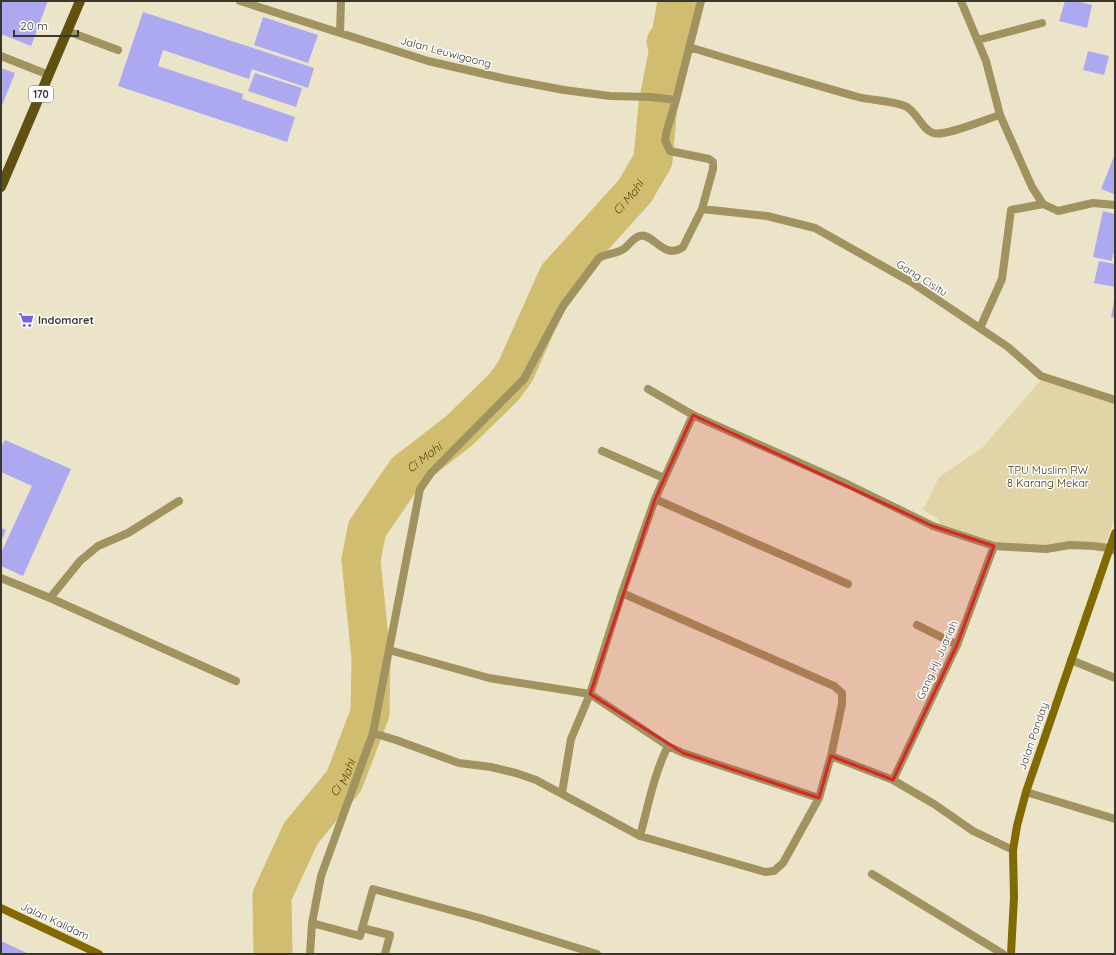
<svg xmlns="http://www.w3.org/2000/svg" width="1116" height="955" font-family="Quicksand,sans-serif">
<rect width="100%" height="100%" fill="#ebe4c9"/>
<!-- green -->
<path fill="#e1d4a6" d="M1041,380L1115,403V517L1105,544L1046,546L996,543L940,524L938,519L923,510L939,477L982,448Z"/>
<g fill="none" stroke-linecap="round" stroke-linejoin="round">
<!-- river -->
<path stroke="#d1bd6f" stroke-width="39" id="s1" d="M273,954L272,896L301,833L344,781L370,713L371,658L361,560L367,529L406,472L459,431L504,387L515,372L558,276L635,191L653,160L658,104L669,48L666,42L671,36L677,1"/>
</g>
<!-- building -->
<path fill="#ada9f0" d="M1,1H48L31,46L1,34Z
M1065,1H1077L1092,5L1087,28L1059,21Z
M143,12L314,68L308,88L252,69L249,79L163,50L158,66L243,94L242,99L295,117L287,142L118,86Z
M263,17L318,35L308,63L254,45Z
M1088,51L1109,56L1104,75L1083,70Z
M1,68L15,73L1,108Z
M255,73L302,88L296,107L248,91Z
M1115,154V191L1114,194L1101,189Z
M1103,211L1115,214V254H1113L1112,261L1093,257Z
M1099,261L1115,264V287L1094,283Z
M1114,301H1115V318L1111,317Z
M5,440L71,469L23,576L1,566V553L32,486L1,472V447Z
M1,528L6,530L1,541Z
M1,941L29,954H1Z"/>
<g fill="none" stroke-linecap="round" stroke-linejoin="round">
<!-- lane -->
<path stroke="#a1935f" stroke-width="8" d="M67,31L118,50
M917,625L957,645"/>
<!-- street -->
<path stroke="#a1935f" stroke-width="8" d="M240,1L428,61L506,79L564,90L610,96L651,97L676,100
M961,1L986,61L1000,115L1032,187L1043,204
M340,33L341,1
M978,40L1042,23
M689,47C745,64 801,81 858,97C873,101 890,100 905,106C917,111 921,129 933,133C945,137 986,119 1000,115
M1,56L49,75
M702,209L767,216L815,228L911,282L1008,347L1041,376L1115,400
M980,328L1002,279L1011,210L1043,204L1058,211L1093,203L1115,205
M648,389L693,415L847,484L933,526L994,546L1046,549L1070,545L1093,546L1109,548L1115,551
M602,451L664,478
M655,499L848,584
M1,578L50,598L236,681
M622,593L834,686L842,693V704L831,756
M50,598L80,561L98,546L128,533L179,501
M389,650L489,678L590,694L668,746L683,753L819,798
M1071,660L1115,678
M373,733L396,740L459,763L491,767L516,773L536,780L640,836L765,872L774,871L783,863L819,798L831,756L893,780L934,804L973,831L1013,850
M893,780L957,645L994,546
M1026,792L1115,819
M562,793L571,739L590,694L622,593L655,499L693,415
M640,836C648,806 654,774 668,746
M872,874L1003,954
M312,923L360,936L373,889L480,918L597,954
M362,928L390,935L385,954
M310,954L312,923L321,876L373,733L420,489L431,473L524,379L563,306L599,258C607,253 618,254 625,248C630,244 634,237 640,236C653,232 664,261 683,247L702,209L713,169V162L709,159L670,151L665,140L667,130L676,100L701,1"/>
<!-- secondary -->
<path stroke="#816b01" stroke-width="8" d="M1,908L99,954
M1011,954L1014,897L1013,850L1017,826L1026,792L1115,533"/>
<!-- primary -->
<path stroke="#605111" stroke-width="10" d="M1,187L80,1"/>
</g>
<!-- marked area -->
<path fill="#d62828" fill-opacity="0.2" stroke="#d62828" stroke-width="3" stroke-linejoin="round" d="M693,415L933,526L994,546L957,645L893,780L831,756L819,798L683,753L590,694L655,499Z"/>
<!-- icons -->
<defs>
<symbol id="supermarket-bare" viewBox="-9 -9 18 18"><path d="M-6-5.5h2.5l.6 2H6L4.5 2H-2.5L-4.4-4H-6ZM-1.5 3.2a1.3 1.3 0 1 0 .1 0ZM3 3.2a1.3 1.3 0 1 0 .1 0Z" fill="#7663de" stroke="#fff" stroke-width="2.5" paint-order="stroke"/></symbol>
</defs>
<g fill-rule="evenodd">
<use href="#supermarket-bare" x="15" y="309" width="22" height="22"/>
</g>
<g text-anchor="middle" stroke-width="3" stroke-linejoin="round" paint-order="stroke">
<!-- shield labels -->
<rect fill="#fff" stroke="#74726b" stroke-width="1" x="29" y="86" width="24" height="16" rx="3"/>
<g font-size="10" font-weight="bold" fill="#39362b">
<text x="41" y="98">170</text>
</g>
<!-- street labels -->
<g font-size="11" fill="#39362b" stroke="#fff">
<text transform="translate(446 52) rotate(15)" y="4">Jalan Leuwigoong</text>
<text transform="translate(922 278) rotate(32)" y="4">Gang Cisitu</text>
<text transform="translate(937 660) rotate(-66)" y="4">Gang Hj. Juariah</text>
<text transform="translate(1033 736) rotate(-71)" y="4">Jalan Panday</text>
<text transform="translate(55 921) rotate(25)" y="4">Jalan Kalidam</text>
</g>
<!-- poi labels -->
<g font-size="11" font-weight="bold" fill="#39362b" stroke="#fff" text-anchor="start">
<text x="38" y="324">Indomaret</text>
</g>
<!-- park labels -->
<g font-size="11" fill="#3b3210" stroke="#fff">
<text x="1048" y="474">TPU Muslim RW<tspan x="1048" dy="13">8 Karang Mekar</tspan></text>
</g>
<!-- water labels -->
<g font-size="12" font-style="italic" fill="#57490a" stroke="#fff">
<text dy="4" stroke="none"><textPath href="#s1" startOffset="881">Ci Mahi</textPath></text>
<text dy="4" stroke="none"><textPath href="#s1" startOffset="545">Ci Mahi</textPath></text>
<text dy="4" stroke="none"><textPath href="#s1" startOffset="197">Ci Mahi</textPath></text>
</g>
</g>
<!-- border -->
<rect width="1116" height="955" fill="none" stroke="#39362b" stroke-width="4"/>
<!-- scale -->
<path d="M14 30v6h64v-6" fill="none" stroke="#39362b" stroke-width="2"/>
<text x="20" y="30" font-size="12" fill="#39362b" stroke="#ffffff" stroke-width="3" paint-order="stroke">20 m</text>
</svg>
